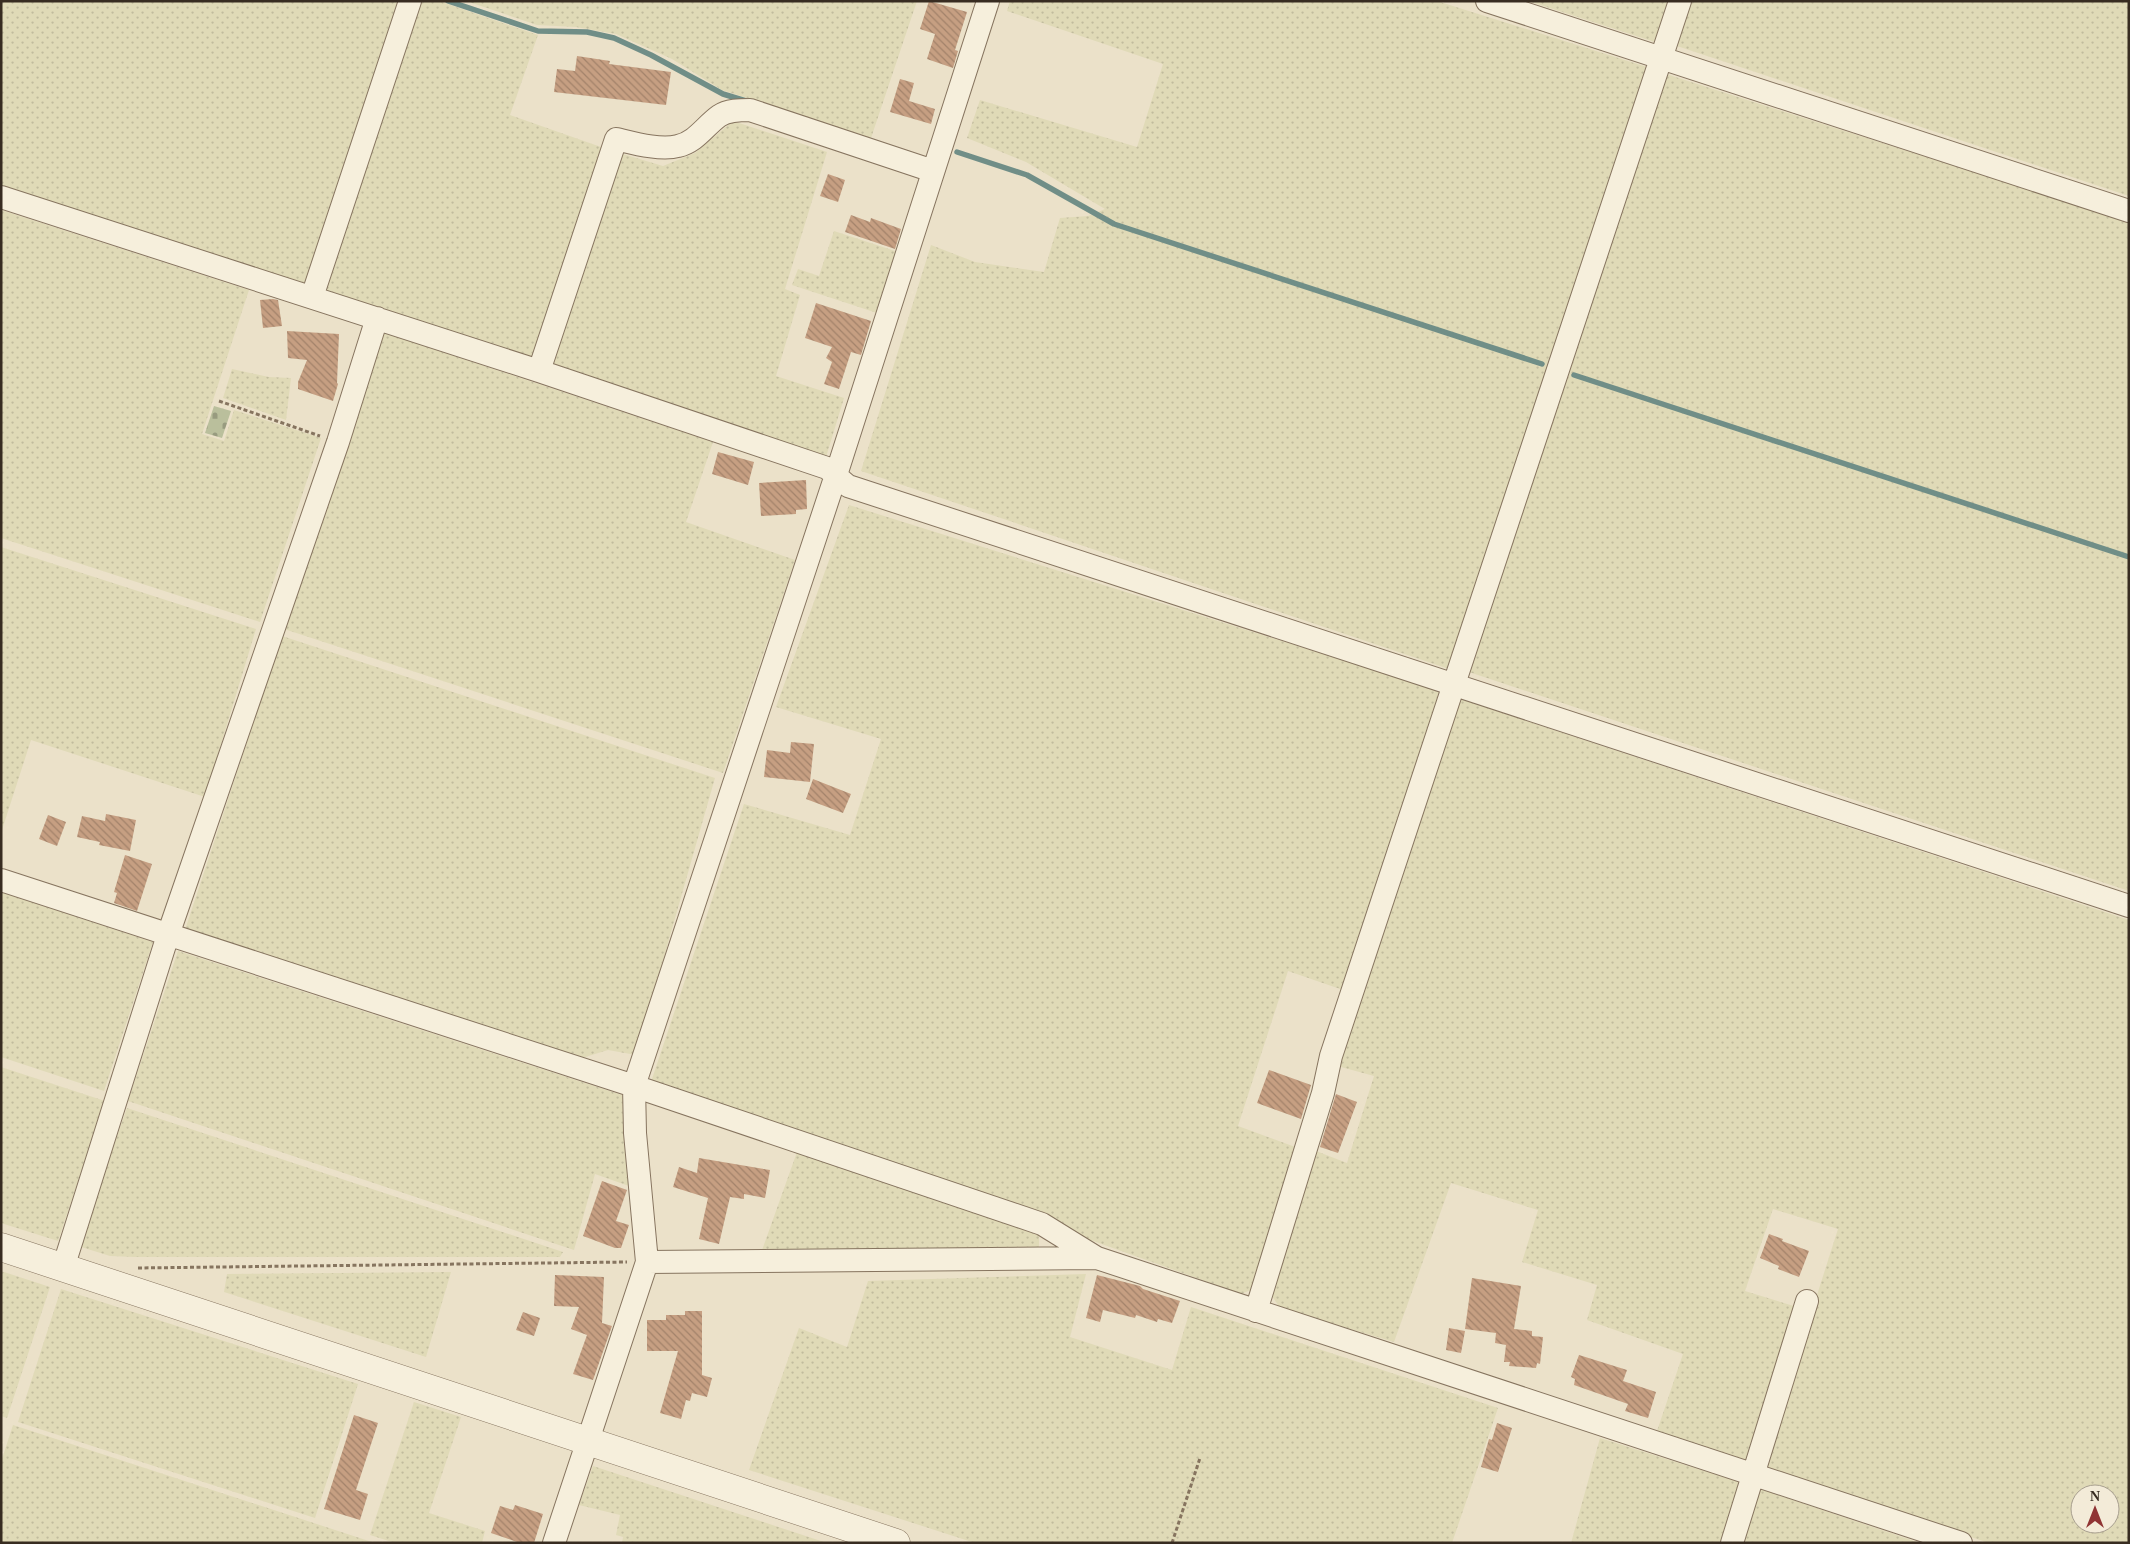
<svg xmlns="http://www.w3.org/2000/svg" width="2130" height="1544" font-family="'Times New Roman',serif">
<defs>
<pattern id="farmland-dots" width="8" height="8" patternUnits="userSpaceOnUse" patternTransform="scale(1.25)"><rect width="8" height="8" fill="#e0dab7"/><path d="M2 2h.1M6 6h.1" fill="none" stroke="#c1bb9d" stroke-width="1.8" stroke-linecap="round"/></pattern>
<pattern id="cemetery-stones" width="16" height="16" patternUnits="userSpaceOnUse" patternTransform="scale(1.25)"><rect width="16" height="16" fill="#babf9c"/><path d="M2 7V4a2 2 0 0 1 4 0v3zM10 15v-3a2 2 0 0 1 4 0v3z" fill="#989b7f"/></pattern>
<pattern id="building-back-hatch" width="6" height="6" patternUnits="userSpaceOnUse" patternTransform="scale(1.25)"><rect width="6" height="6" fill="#c69f82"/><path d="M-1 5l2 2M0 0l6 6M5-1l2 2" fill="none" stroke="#a2826a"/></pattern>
</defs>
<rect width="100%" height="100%" fill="#ebe1c9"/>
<!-- farmland -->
<path fill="url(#farmland-dots)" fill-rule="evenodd" d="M1,1H398L308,287L1,187Z
M419,1H439L538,35L510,115L601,147L597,172L532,362L322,292Z
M466,1H917L871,138L722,90L672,59L616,34L576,27L537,25Z
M1010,1H1437L1650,68L1449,669L861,471L931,245L975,262L1044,272L1060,218L1088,216L1105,209L1026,162L967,138L980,100L1137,147L1163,64L1007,11Z
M1528,1H1672L1658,43Z
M1688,1H2129V196L1674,45Z
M1663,73L2129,222V891L1466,671Z
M733,121L827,152L785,289L800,295L776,376L844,398L826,457L546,365L616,152L663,166L695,153Z
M1,210L249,290L202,434L224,441L234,410L321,438L260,622L1,538Z
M834,231L898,252L877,313L792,285L798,269L819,276Z
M382,332L713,442L686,522L795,560L723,773L281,628Z
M232,369L269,377L291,378L286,420L223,398Z
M849,505L1441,691L1343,990L1288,971L1238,1126L1298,1148L1253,1289L1241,1294L651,1082L744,804L850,835L881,739L776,707Z
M1,547L256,629L205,797L31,740L1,833Z
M282,636L715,778L636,1055L608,1050L582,1058L185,930Z
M1457,698L2129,920V1543H1989L1762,1468L1838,1229L1773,1209L1745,1291L1797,1307L1746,1461L1657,1431L1683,1354L1587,1320L1597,1285L1522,1262L1538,1210L1451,1183L1394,1342L1280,1308L1272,1296L1316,1151L1347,1163L1374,1076L1341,1067L1340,1054ZM2080,1494H2110V1524H2080Z
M1,892L153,942L104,1091L1,1057Z
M178,951L625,1096L629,1186L595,1174L574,1250L128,1101Z
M1,1067L105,1101L58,1241L1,1223Z
M127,1108L563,1252L560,1257H134L110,1256L78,1246Z
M797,1152L1039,1233V1253H761Z
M1,1271L50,1287L7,1418L1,1416Z
M451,1272L426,1357L224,1292L227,1274Z
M1086,1274L1070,1337L1172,1370L1191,1307L1498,1408L1452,1543H975L749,1470L799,1328L847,1347L868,1281Z
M61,1289L358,1384L315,1518L18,1422Z
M414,1402L461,1417L429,1513L485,1531L482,1543H395L370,1535Z
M13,1425L375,1543H1V1462Z
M1600,1438L1739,1482L1720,1543H1571Z
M593,1466L827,1543H622L623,1537L616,1535L620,1515L579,1505Z
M1760,1489L1920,1543H1743Z"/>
<!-- cemetery -->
<path fill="url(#cemetery-stones)" d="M214,406L231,411L222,438L205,433Z"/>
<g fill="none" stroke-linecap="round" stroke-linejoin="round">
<!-- stream -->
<path stroke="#708e87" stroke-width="5.5" d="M448,1L538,31L587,32L614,38L651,55L723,94L746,101
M957,152L1027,175L1114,224L1542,364
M1574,375L2129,557"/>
</g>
<!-- building -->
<path fill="url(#building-back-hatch)" d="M929,1L967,12L955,50L958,51L953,68L927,59L935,34L920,29Z
M577,56L610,61L609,64L671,72L666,105L554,92L557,69L575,71Z
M900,79L914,83L909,101L935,109L931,124L890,112Z
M828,174L845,180L838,202L820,196Z
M851,215L870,222L871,218L901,229L895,249L845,232Z
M273,299L278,300L282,326L263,328L260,300Z
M816,303L871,321L861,355L851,352L839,389L824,384L832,362L826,358L832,347L805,338Z
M287,331L339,334L337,383L338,384L333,401L298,389V382L307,360L288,358Z
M718,452L754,462L748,485L712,474Z
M806,480L807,509L796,510V514L761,516L759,483Z
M791,742L814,744L810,782L764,777L767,750L790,753Z
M813,779L851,794L843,813L806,799Z
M106,814L136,820L130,851L99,845L100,842L77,837L82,816L105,821Z
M48,815L66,822L57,846L39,839Z
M125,855L152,864L137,911L114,903L117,893L114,892Z
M1269,1070L1311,1085L1301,1119L1257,1103Z
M1336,1094L1357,1102L1338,1153L1320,1147Z
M699,1158L770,1170L765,1198L744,1194V1199L730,1197L719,1244L699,1239L708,1198L673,1187L679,1167L697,1173Z
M602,1181L627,1190L616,1221L629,1225L621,1248H615L583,1236Z
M1769,1234L1783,1239L1782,1241L1809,1251L1799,1277L1778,1269L1779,1266L1760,1258Z
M555,1275L604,1277L602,1323L612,1326L593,1380L573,1374L587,1335L571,1329L579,1307L554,1306Z
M1097,1275L1140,1286L1143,1289L1180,1301L1172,1323L1158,1319L1157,1322L1136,1315L1135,1318L1103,1310L1100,1322L1086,1318Z
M1472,1278L1521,1286L1514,1329L1532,1331V1336L1543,1337L1540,1364L1537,1363L1536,1368L1509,1366L1510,1362H1504L1506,1345L1495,1343L1496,1333L1465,1329Z
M685,1311H702V1375L712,1378L707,1397L692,1393L690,1401L686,1400L681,1419L660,1413L678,1351H647V1320H666V1315H685Z
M523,1312L540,1318L534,1336L516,1330Z
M1449,1328L1465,1331L1461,1353L1446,1350Z
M1579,1355L1627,1370L1623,1381L1656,1392L1648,1418L1625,1411L1628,1404L1574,1385L1575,1379L1571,1377Z
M354,1415L378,1423L356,1490L368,1494L360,1520L324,1509Z
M1497,1423L1512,1428L1498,1472L1481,1467L1489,1439L1492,1440Z
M515,1505L543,1514L534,1543H520L491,1533L500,1506L513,1510Z"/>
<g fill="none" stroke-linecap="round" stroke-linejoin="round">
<defs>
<path id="minor" d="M1487,1L2129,211
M1,197L539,371L827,468L848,486L2129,906
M312,297L410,1
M539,371L616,139C633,143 661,151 678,146C696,142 705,126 719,116C728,110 740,110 750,110L933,171
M1,880L634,1086L1042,1224L1097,1258L1961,1543
M647,1262L1097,1258
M63,1268L168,935L338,442L377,318
M1256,1311L1323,1093L1331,1056L1680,1
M554,1543L647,1262L635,1133L634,1086L836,475L988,1
M1732,1543L1807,1301"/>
<path id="tertiary" d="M1,1247L896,1543"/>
</defs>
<!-- minor casing -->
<use href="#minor" stroke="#86745f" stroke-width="24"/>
<!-- tertiary casing -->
<use href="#tertiary" stroke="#86745f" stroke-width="29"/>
<!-- path -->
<path stroke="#86745f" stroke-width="3" stroke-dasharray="4 2.5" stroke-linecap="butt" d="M219,401L320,436
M138,1268L627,1262
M1172,1543L1200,1458"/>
<!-- minor -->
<use href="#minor" stroke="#f6efdc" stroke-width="22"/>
<!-- tertiary -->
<use href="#tertiary" stroke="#f6efdc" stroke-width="28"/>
</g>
<!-- border -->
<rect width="2130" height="1544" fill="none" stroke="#382c21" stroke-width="5"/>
<!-- north arrow -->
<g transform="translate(2095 1509)"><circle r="24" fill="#f3ebd8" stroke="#a89f8f"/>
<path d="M0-4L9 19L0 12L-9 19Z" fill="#903434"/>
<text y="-8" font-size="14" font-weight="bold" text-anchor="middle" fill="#382c21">N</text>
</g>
</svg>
